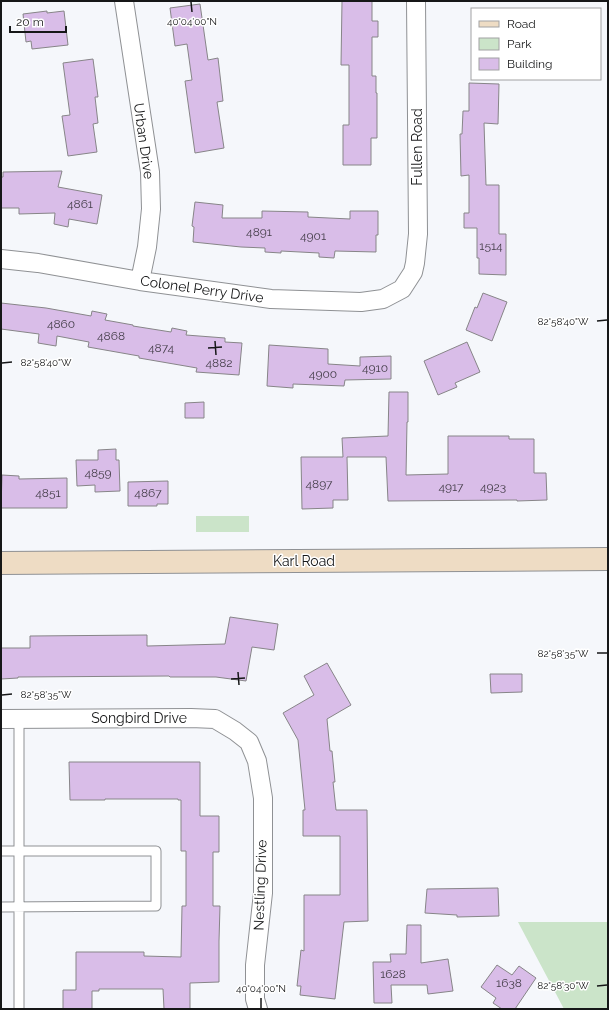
<svg xmlns="http://www.w3.org/2000/svg" width="609" height="1010" font-family="Raleway,sans-serif">
<rect width="100%" height="100%" fill="#f5f7fb"/>
<!-- green -->
<path fill="#cbe4c9" d="M196,516H249V532H196Z
M518,922H608V1009H564Z"/>
<!-- building -->
<path fill="#d9bde8" stroke="#878588" d="M342,1H372V21H378V37H372V76H376V93H377V138H371V165H343V125H349V65H341Z
M200,4L208,60L218,58L223,101L217,102L224,148L195,153L185,81L192,80L187,44L175,46L170,8Z
M47,11V13L64,11L68,45L32,49L31,41L26,42L23,14Z
M93,59L98,97H95L98,123L93,124L97,152L68,156L62,116L70,115L63,63Z
M469,83L499,84L498,124L484,123L486,185H499V234H506V275L479,274V258H477V228H464V213H469V175L461,176L460,134H462L463,111H469Z
M62,171L58,187L102,195L97,224L69,219L68,227L54,224L55,213L19,214V208H1V177H3V172Z
M195,202L223,205L222,218H262V211L308,212V217L350,219V211H378V235H376V252L335,251L334,258L319,257V253L281,251V253L265,252V248L241,247L193,242L194,227L192,226Z
M483,293L507,302L492,341L466,330L475,307L477,308Z
M1,303L46,308L91,316L92,311L107,314L105,320L133,325V326L171,332L172,328L187,331L186,335L225,338V342L242,343L239,375L196,372L197,368L139,358V356L88,347L89,342L57,336L56,346L38,343L39,334L1,329Z
M467,342L480,372L455,383L457,387L438,395L424,361Z
M269,345L328,349V364L360,366V357L391,356V379L345,380L344,386L293,384V388L267,386Z
M389,392H408V422H407L406,475L448,474V436H509V439H534V473H546L547,500L517,501V500L388,501L386,457H347L348,500H333V508L302,509L301,457H343L342,438L388,436Z
M204,402V418H185V403Z
M116,449V460H119L120,491L95,492V485L77,486L76,460H98V450Z
M2,475L19,476V479L67,478V508H1Z
M168,481V504H157V506H128V482Z
M230,617L278,624L274,650L252,647L246,681L216,677H170L169,676L18,677V678L1,679V648H30V636L147,635V646L225,644Z
M327,663L351,705L327,719L330,751H332L335,782H333L336,810H367L368,921L344,922L335,999L300,995L301,986H297L301,950L304,951V895H340V836H303V810H305L298,740L283,713L314,695L304,676Z
M490,674H522V692L491,693Z
M69,762H200V816H219V852H213V906H220L219,941V982L190,983V1009H164L163,989H99V991H92V1009H63V990H76V952H144V956L181,957L182,906H186V851H181V800H178V799H105V800H70Z
M498,888L499,916L457,917V915L425,913L427,889Z
M407,925H421V963L448,959L453,991L428,994L427,985H391L392,1003H374L373,962H391L390,954H406Z
M497,965L512,975L519,966L536,978L515,1009H502L493,1003L496,998L481,987Z"/>
<g fill="none" stroke-linecap="round" stroke-linejoin="round">
<defs>
<path id="lane" d="M19,719V1009
M1,851H156V906L1,907"/>
<path id="street" d="M124,1L150,172L151,209L147,247L140,281
M1,259L38,263L140,281L271,299L361,302L383,299L402,289L413,272L415,263L418,234L416,1
M1,719L191,718L215,719L235,731L249,742L257,761L263,798V893L255,965V999L258,1009"/>
<path id="secondary" d="M1,563L608,559"/>
</defs>
<!-- lane casing -->
<use href="#lane" stroke="#8f9194" stroke-width="11"/>
<!-- street casing -->
<use href="#street" stroke="#8f9194" stroke-width="20"/>
<!-- secondary casing -->
<use href="#secondary" stroke="#8f9194" stroke-width="24"/>
<!-- lane -->
<use href="#lane" stroke="#fff" stroke-width="9"/>
<!-- street -->
<use href="#street" stroke="#fff" stroke-width="18"/>
<!-- secondary -->
<use href="#secondary" stroke="#eedcc4" stroke-width="22"/>
</g>
<!-- ticks -->
<path fill="none" stroke="#161718" stroke-width="1.5" d="M191,2L192,12M597,321L607,320M215,341L216,355M208,348L222,347M2,363L12,362M597,653H607M238,672L239,685M231,679L245,678M2,695L12,694M597,986L607,985M261,998V1008"/>
<g text-anchor="middle" stroke-width="3" stroke-linejoin="round" paint-order="stroke">
<!-- number labels -->
<g font-size="12" fill="#47404c">
<text x="80" y="208">4861</text>
<text x="259" y="236">4891</text>
<text x="313" y="240">4901</text>
<text x="491" y="250">1514</text>
<text x="61" y="328">4860</text>
<text x="111" y="340">4868</text>
<text x="161" y="352">4874</text>
<text x="219" y="367">4882</text>
<text x="375" y="372">4910</text>
<text x="323" y="378">4900</text>
<text x="98" y="477">4859</text>
<text x="319" y="488">4897</text>
<text x="451" y="491">4917</text>
<text x="493" y="491">4923</text>
<text x="48" y="497">4851</text>
<text x="148" y="497">4867</text>
<text x="393" y="978">1628</text>
<text x="509" y="987">1638</text>
</g>
<!-- street labels -->
<g font-size="14" fill="#161718" stroke="#fff">
<text transform="translate(144 141) rotate(82)" y="5">Urban Drive</text>
<text transform="translate(417 147) rotate(-90)" y="5">Fullen Road</text>
<text transform="translate(202 289) rotate(8)" y="5">Colonel Perry Drive</text>
<text x="304" y="566">Karl Road</text>
<text x="139" y="723">Songbird Drive</text>
<text transform="translate(260 885) rotate(-88)" y="5">Nestling Drive</text>
</g>
</g>
<g font-size="10" text-anchor="middle" fill="#161718" stroke="#fff" stroke-width="3" stroke-linejoin="round" paint-order="stroke">
<text x="192" y="25">40°04'00"N</text>
<text x="563" y="325">82°58'40"W</text>
<text x="46" y="366">82°58'40"W</text>
<text x="563" y="657">82°58'35"W</text>
<text x="46" y="698">82°58'35"W</text>
<text x="563" y="989">82°58'30"W</text>
<text x="261" y="992">40°04'00"N</text>
</g>
<!-- border -->
<rect width="609" height="1010" fill="none" stroke="#161718" stroke-width="4"/>
<!-- legend -->
<rect x="471" y="8" width="130" height="72" fill="#ffffff" stroke="#a2a2a3"/>
<rect x="479" y="21" width="20" height="6" fill="#eedcc4" stroke="#a2a2a3"/>
<text x="507" y="28" font-size="12" fill="#161718">Road</text>
<rect x="479" y="38" width="20" height="12" fill="#cbe4c9" stroke="#a2a2a3"/>
<text x="507" y="48" font-size="12" fill="#161718">Park</text>
<rect x="479" y="58" width="20" height="12" fill="#d9bde8" stroke="#a2a2a3"/>
<text x="507" y="68" font-size="12" fill="#161718">Building</text>
<!-- scale -->
<path d="M10 26v6h56v-6" fill="none" stroke="#161718" stroke-width="2"/>
<text x="16" y="26" font-size="12" fill="#161718" stroke="#ffffff" stroke-width="3" paint-order="stroke">20 m</text>
</svg>
